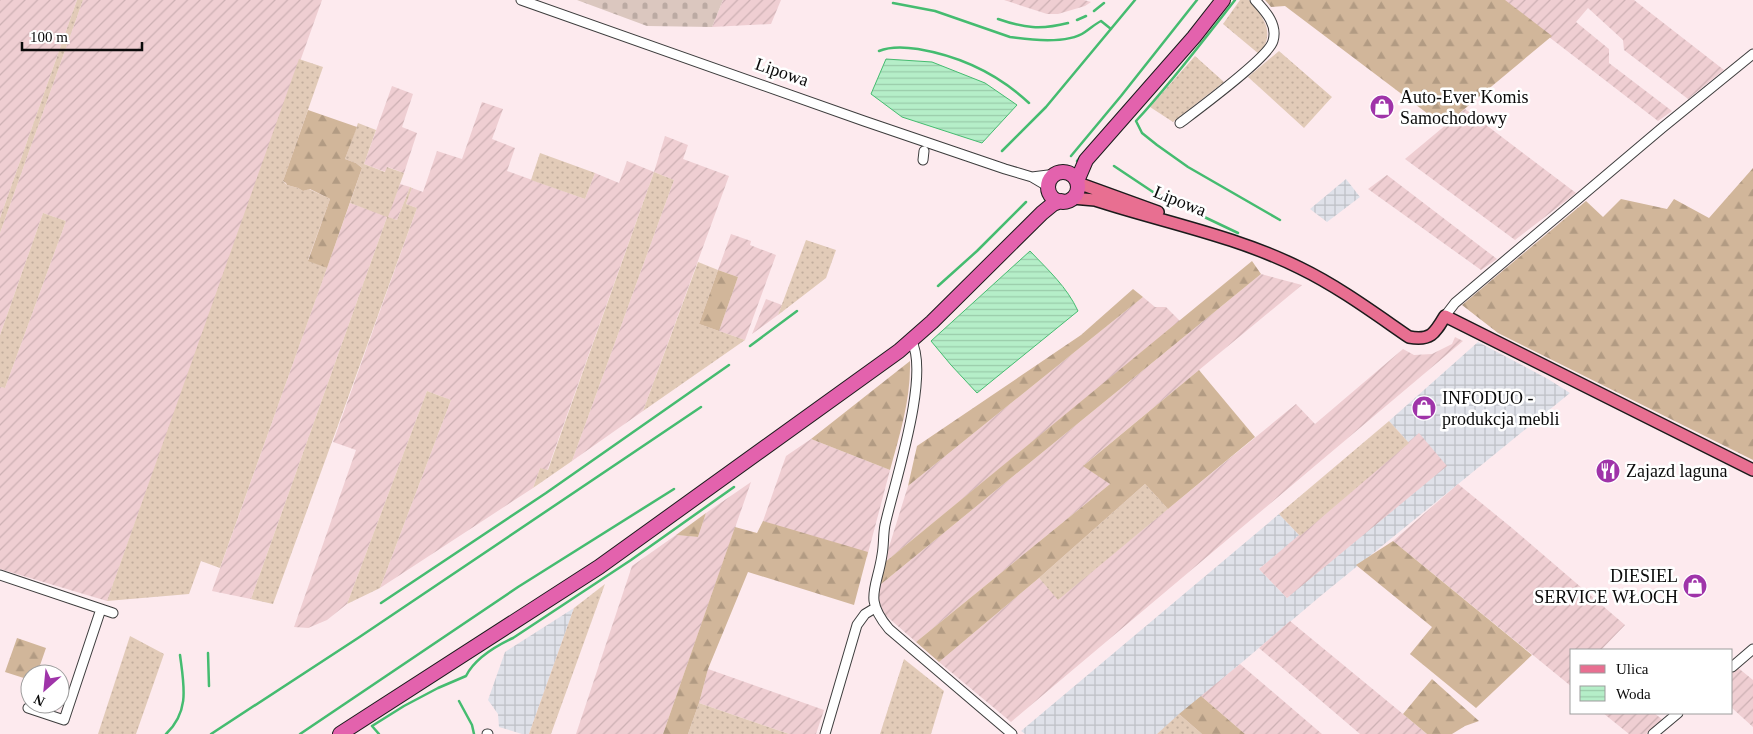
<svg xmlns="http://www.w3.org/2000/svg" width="1753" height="734" font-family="'Times New Roman',serif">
<defs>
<pattern id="industrial-grid" width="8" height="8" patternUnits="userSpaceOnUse" patternTransform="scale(1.25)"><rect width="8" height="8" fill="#dfe1e9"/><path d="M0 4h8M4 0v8" fill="none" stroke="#bec0c6"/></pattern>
<pattern id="farmland-furrows" width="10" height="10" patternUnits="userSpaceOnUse" patternTransform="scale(1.25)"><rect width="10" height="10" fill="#efced2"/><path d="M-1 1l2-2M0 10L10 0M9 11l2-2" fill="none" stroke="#ccb0b3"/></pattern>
<pattern id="grass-dots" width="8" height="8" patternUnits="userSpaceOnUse" patternTransform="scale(1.25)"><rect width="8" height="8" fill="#e2cbb8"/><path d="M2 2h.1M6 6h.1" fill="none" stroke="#c1ad9d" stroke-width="1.8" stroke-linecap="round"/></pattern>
<pattern id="forest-firs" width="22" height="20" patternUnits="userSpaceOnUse" patternTransform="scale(1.25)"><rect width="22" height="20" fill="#d1b69a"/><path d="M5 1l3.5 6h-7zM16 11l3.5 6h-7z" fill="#b29b83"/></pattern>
<pattern id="cemetery-stones" width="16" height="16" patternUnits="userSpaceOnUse" patternTransform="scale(1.25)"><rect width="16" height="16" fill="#dbc7bf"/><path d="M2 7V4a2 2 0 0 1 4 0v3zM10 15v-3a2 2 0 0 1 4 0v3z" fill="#bbaaa3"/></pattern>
<pattern id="water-rules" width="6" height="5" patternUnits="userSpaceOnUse" patternTransform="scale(1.25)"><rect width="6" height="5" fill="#b5eec8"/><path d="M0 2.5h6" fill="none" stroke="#9acbaa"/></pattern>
</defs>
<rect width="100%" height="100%" fill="#fdeaee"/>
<!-- industrial -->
<path fill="url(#industrial-grid)" d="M1346,179L1360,197L1327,222L1310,209Z
M1478,342L1548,379L1570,393L1323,594L1157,734H1025L1021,731L1279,514L1300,536L1259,569L1287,598L1419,434L1409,443L1389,421Z
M574,608L529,734H522L499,727L498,714L488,700L505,652Z"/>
<!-- farmland -->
<path fill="url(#farmland-furrows)" d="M0,0H77L0,218Z
M83,0H322L107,601L0,569V387L5,388L66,221L43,213L0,335V233Z
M723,0H781L771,24L712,27Z
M1004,0H1084L1091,2L1085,6L1058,14H1047Z
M1501,0H1634L1724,70L1688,99L1624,50L1623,40L1588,8L1576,22L1609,49V63L1672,111L1658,121Z
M392,86L413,94L402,127L417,133L404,173L388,167L386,172L364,164Z
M482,102L503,109L492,139L515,148L507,171L585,199L595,173L619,183L627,161L654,172L665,136L688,145L683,159L729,176L643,411L572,461L674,180L654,172L547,471L540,468L533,488L380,588L451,400L427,391L347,604L327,620L308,628L294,627L356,450L333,442L417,208L406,204L412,188L423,192L437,151L462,159Z
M1465,109L1576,193L1515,240L1405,159Z
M1387,175L1497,259L1481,270L1368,189Z
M400,184L410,187L397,220L387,217L251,599L212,591L350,203L387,216Z
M731,234L751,241L750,245L776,255L745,340L719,331L738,277L718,270Z
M1261,274L1302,285L1084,465L1110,484L916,642L883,613L878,598L880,585Z
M1143,297L1155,307H1166L1180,321L884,563L908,486Z
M766,299L782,305L778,315L752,334Z
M1455,337L1463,341L1011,722L939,662L1039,578L1058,599L1296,404L1315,424L1403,349L1414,355L1432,354L1452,344Z
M1419,433L1447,466L1287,598L1259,569Z
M811,439L890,470L867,557L763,521L786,456Z
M751,482L663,734H576L632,566L676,535L698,537L706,513Z
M1458,484L1512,528L1625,625L1601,650H1572V687L1393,541Z
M1290,621L1403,714L1427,734H1360L1259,648Z
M1240,664L1322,734H1245L1201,696Z
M1737,667L1753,680V727L1732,708V671Z
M708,669L824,710L816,734H789L699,703Z
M1603,713H1654L1663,720L1646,734H1629Z"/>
<!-- grass -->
<path fill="url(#grass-dots)" d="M77,0H83L0,233V218Z
M1240,0H1249C1264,18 1276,33 1259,54L1223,24Z
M1279,51L1332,97L1304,128L1248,77Z
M1195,56L1224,82L1173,122L1150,107Z
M299,59L323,67L283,181L287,185L298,188L303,191L309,189L330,199L308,260L327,268L220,568L201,561L189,594L107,601Z
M358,123L376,130L364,164L385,172L387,167L404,173L388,217L397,220L410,187L412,188L406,204L417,208L273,604L251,599L387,217L350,203L362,168L356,163L345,159Z
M540,153L595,173L585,199L531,180Z
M654,172L674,180L572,461L533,488L540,468L548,470Z
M43,213L66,221L5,388L0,387V335Z
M806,240L836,250L826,278L778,315Z
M698,262L718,270L699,324L745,340L643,411Z
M427,391L451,400L380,588L347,604Z
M1389,421L1409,443L1300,536L1279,514Z
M1145,484L1168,509L1058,600L1039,578Z
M605,584L551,734H529L574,608Z
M130,636L164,654L136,734H98Z
M904,659L944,691L931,734H880Z
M699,703L789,734H688Z
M1179,714L1202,734H1157Z"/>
<!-- forest -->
<path fill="url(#forest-firs)" d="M1265,0H1505L1552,36L1444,126L1285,6L1271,7Z
M308,110L357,127L345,159L356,163L362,168L327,268L308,261L330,199L310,189L303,191L298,188L287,185L286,183L283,181Z
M1753,168V460L1498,333L1462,305L1586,201L1603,217L1621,199L1667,209L1674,199L1709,218Z
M1252,261L1261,274L880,585L884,563Z
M718,270L738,277L719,331L699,324Z
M1133,289L1143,297L908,486L917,446L1081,335Z
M910,361C911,399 900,434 890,470L811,439Z
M1199,370L1255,437L1168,509L1145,484L1039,578L939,662L916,642L1110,484L1083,466Z
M706,513L698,537L676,535Z
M763,521L868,552L854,605L748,572L708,669L699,703L688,734H663L735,527L757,533Z
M1393,541L1532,655L1476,708L1410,654L1432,627L1356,565Z
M17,638L46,648L37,674H30V680L5,672Z
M1432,679L1479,721L1465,726L1452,734H1427L1403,714Z
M1201,696L1245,734H1202L1179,714Z"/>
<!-- cemetery -->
<path fill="url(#cemetery-stones)" d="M577,0H723L712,27L647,26Z"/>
<!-- water -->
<path fill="url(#water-rules)" stroke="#45bc70" d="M886,59L932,62L985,83L1017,105L982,143L902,117L871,94Z
M1030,251C1048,270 1067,287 1078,311L977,393L951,365L931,341Z"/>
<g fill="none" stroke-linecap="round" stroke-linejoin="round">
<!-- stream -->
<path stroke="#45bc70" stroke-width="2.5" d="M1235,0C1203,41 1171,83 1136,121L1142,133L1157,145L1188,167L1280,220
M893,3L935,11L1010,37C1030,40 1068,44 1085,32C1091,28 1095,24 1101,21L1111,29
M1094,11L1104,3
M998,19C1024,28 1041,30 1068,23
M1077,20L1086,16
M879,51C891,46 905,47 918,49C959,56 998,74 1029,103
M1002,151L1046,107L1135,0
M1071,156L1121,96L1197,0
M1077,161L1081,156
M1114,166L1156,194L1238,233
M938,286L977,251L1026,202
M750,346L797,311
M381,603L546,493L729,365
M208,653L209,686
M459,701L472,725L474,734
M166,734C190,711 184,686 180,655
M211,734L358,638L701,407
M300,734L518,587L674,489
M379,734L372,726L404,706L438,688L466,676C475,658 496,646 513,638L631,560L734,487"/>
<defs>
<path id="minor" d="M521,0L864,121L1005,169L1032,177L1049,187
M1180,123C1197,110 1269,57 1273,41C1278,24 1265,11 1255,0
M923,160L924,151
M1032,177L1056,174
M1445,316L1455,303L1662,128L1753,54
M911,340C931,374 894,484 885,525C883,535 884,545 882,555C877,589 863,598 889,629L1012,734
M0,575L113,613
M1732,667L1753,649
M28,708L64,720L101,609
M487,734H488
M825,734L857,625L865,614L875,608
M1653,734L1678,713"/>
<path id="major" d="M1078,183L1158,212
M1072,198L1095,200C1163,222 1236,236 1300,268C1339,287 1374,313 1409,337C1431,341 1435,333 1445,316L1753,470"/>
<path id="highway" d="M1048 187a15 15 0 1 1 30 0a15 15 0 1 1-30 0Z
M1077,181L1086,160L1194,37L1223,0
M340,734L599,567L899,351L932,322L1042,213L1053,204L1061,201"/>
</defs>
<!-- minor casing -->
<use href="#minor" stroke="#3d3d3d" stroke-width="11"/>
<!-- major casing -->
<use href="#major" stroke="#1b1b1b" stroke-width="14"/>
<!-- highway casing -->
<use href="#highway" stroke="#1b1b1b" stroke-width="16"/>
<!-- minor -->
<use href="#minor" stroke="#fff" stroke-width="9"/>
<!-- major -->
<use href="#major" stroke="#e86f91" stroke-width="11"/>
<!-- highway -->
<use href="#highway" stroke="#e362ad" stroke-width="14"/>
</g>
<!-- icons -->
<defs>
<symbol id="shop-disc" viewBox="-11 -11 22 22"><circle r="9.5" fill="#9f34a9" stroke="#fff"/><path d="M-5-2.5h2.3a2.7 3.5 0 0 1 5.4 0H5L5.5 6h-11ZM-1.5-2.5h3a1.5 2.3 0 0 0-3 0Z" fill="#fff"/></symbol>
<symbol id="restaurant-disc" viewBox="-11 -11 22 22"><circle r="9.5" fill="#9f34a9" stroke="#fff"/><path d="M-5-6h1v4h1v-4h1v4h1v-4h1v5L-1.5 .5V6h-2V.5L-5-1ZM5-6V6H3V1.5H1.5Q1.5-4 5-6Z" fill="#fff"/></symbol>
</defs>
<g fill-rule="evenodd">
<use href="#shop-disc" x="1368" y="93" width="28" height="28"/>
<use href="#shop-disc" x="1410" y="394" width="28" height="28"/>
<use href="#restaurant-disc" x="1594" y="457" width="28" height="28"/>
<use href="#shop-disc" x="1681" y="572" width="28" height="28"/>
</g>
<g text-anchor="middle" stroke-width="5" stroke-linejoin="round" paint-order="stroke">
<!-- street labels -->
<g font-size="18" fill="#0a0a0a" stroke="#fff">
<text transform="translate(782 72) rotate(19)" y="6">Lipowa</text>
<text transform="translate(1180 201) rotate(22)" y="6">Lipowa</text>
</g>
<!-- poi labels -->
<g font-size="18" fill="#0a0a0a" stroke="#fff" text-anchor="start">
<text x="1400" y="103">Auto-Ever Komis<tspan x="1400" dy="21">Samochodowy</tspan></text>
<text x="1442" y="404">INFODUO -<tspan x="1442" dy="21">produkcja mebli</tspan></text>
<text x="1626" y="477">Zajazd laguna</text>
<text x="1678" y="582" text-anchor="end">DIESIEL<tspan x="1678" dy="21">SERVICE WŁOCH</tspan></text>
</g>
</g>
<!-- legend -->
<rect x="1570" y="649" width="162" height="65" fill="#ffffff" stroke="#9d9d9d"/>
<rect x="1580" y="665" width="25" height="8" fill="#e86f91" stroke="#9d9d9d"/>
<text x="1616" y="674" font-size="15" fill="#0a0a0a">Ulica</text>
<rect x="1580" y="686" width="25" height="15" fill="url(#water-rules)" stroke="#9d9d9d"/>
<text x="1616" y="699" font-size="15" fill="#0a0a0a">Woda</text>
<!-- north arrow -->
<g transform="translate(45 689) rotate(207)"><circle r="24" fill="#ffffff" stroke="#9d9d9d"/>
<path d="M0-4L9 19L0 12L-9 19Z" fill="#9f34a9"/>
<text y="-8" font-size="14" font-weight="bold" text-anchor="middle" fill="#0a0a0a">N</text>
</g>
<!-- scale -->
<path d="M22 42v8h120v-8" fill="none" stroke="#0a0a0a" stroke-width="2.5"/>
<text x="30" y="42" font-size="15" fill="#0a0a0a" stroke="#ffffff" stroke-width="4" paint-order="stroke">100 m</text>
</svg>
